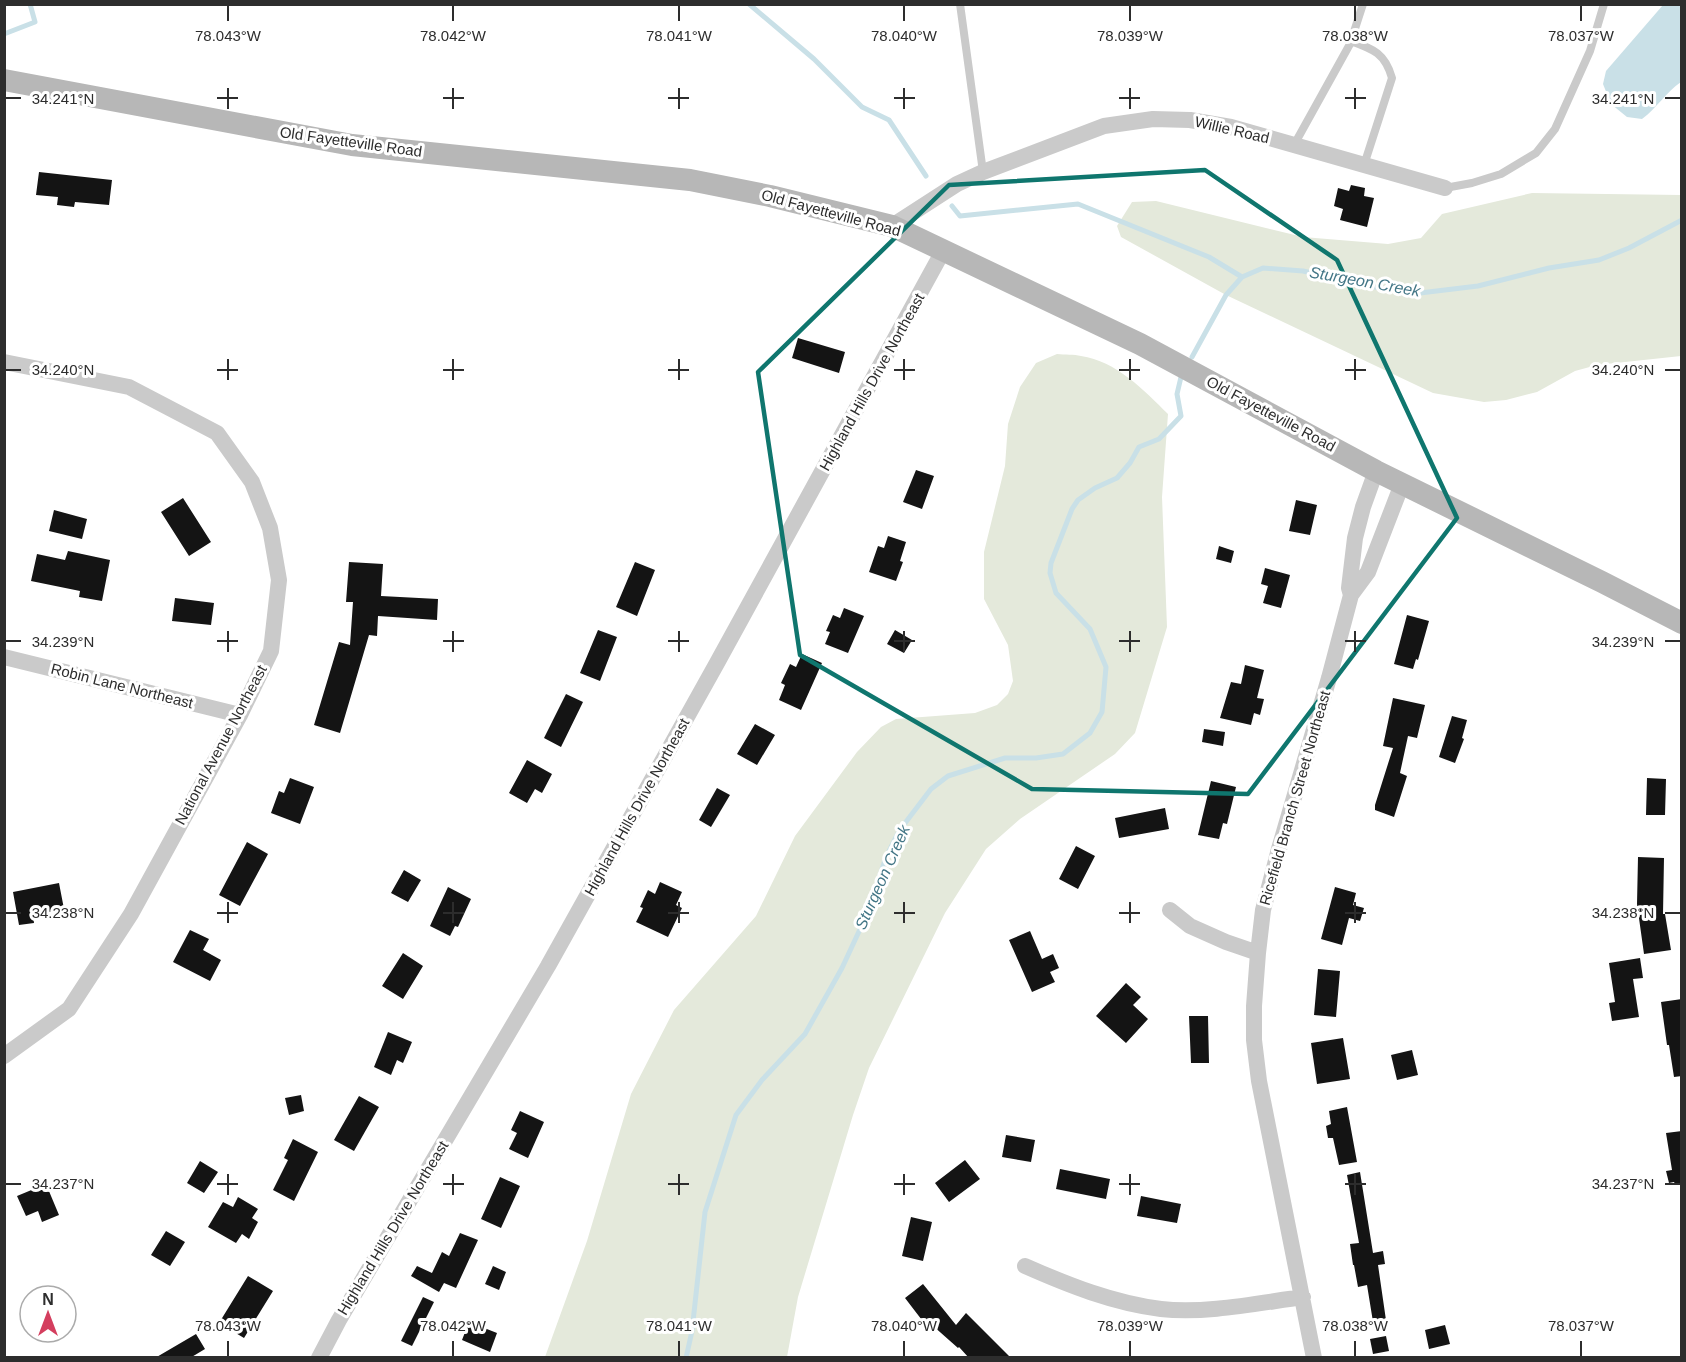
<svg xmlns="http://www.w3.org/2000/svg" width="1686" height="1362" font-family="Helvetica,sans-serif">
<rect width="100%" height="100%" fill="#fff"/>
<!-- green -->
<path fill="#e4e9db" d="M1532,193L1681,195V356L1597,365L1575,371L1537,392L1506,400L1484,402L1433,393L1226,295L1121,237L1117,226L1132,202L1156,201L1303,237L1388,244L1421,238L1442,214Z
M1057,354C1065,355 1074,354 1081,356C1116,361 1144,390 1168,414L1162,497L1167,627L1135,733L1115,754L1020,819L986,849L945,913L869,1068L853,1115L798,1297L787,1357H545L587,1241L631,1094L674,1010L756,916L795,836L857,752L881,727L896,719L975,713L997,705L1008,694L1013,681L1008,645L984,599V552L1005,466L1008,424L1020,387L1036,363Z"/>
<!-- water -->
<path fill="#c9e0e7" d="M1663,5H1681V82C1666,92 1657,108 1642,119L1627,117L1611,104L1603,84L1606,71Z"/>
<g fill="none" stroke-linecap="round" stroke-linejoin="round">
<!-- stream -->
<path stroke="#c9e0e7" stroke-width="5" d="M749,4L814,59L862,107L889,120L926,176
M4,34L35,22L30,4
M952,206L960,216L1078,204L1209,257L1242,277
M1192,357L1226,295L1242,277L1263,268L1303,271L1384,289L1420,293L1478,286L1549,268L1599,260L1629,248L1682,220
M686,1358L692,1331L705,1212L736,1115L762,1080L805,1034L842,968L868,912L886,857L899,831L931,789L948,776L1005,758H1036L1063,754L1090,733L1102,712L1106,667L1090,629L1056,593L1050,573L1051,563L1072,509L1078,500L1095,488L1117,478L1130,463L1139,447L1159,439L1181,416L1177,394L1181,377"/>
</g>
<!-- building -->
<path fill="#141414" d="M39,172L112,180L109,205L75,202L74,207L57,205L58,197L36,195Z
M1351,185L1365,188L1364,196L1374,198L1367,227L1340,220L1343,209L1334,206L1338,188L1349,191Z
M798,338L845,352L839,373L792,358Z
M916,470L934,476L922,509L903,502Z
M183,498L211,542L189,556L161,512Z
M1296,500L1317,505L1310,535L1289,531Z
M54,510L87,519L82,539L49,531Z
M888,536L906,542L900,561L903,562L896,581L869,572L878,546L884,548Z
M1219,546L1234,551L1231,563L1216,559Z
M68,551L110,560L102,601L79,597L80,591L31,581L37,554L65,560Z
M349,562L383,564L381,596L438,599L437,620L378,616L377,636L369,635L340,733L314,725L339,642L350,645L353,602H346Z
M635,562L655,570L637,616L616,607Z
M1265,568L1290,575L1281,608L1263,603L1268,586L1261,584Z
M175,598L214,603L211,625L172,621Z
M844,608L864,616L848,653L825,644L830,632L826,631L833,615L840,618Z
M1407,615L1429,621L1418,660L1416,659L1413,669L1394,664Z
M598,630L617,637L600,681L580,673Z
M895,630L912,640L904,653L887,644Z
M802,654L822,663L801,710L779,700L785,685L781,683L790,664L796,667Z
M1245,665L1264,670L1257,698L1264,699L1260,715L1254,713L1251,725L1220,718L1231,682L1241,684Z
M566,694L583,702L561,747L544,738Z
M1393,698L1425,705L1417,738L1408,736L1400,773L1407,776L1394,817L1375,810V805L1393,748L1383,746Z
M1452,716L1467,720L1462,738L1464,739L1455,763L1439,757Z
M755,724L775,735L757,765L737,754Z
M1204,729L1225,732L1223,746L1202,742Z
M527,760L552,774L542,793L535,789L527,803L509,793Z
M290,778L314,787L300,824L271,813L279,791L284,793Z
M1647,778L1666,779L1665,815H1646Z
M1211,781L1236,787L1227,824L1223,823L1219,839L1198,835Z
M717,788L730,795L711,827L699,820Z
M1165,808L1169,829L1119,838L1115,818Z
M247,842L268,854L240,906L219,895Z
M1076,846L1095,856L1078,889L1059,879Z
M1638,857L1664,858L1663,914H1665L1671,950L1644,954L1637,904Z
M404,870L421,880L408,902L391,893Z
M660,882L682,892L676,905L682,908L668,937L636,922L643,908L640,907L648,890L655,894Z
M59,883L64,909L33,915L34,923L19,925L13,892Z
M448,887L471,899L458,927L455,926L450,936L430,926Z
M1335,887L1356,893L1353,905L1364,908L1360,921L1349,918L1342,945L1321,939Z
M190,930L209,939L203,950L221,960L210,981L173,962Z
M1030,931L1042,959L1053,954L1059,968L1050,972L1055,982L1032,992L1009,940Z
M403,953L423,966L403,999L382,986Z
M1640,958L1643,978L1633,979L1639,1017L1612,1021L1609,1003L1615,1002L1609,963Z
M1318,969L1340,971L1336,1017L1314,1015Z
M1126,983L1141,997L1133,1005L1148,1019L1126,1043L1096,1016Z
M1682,999V1076L1674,1077L1669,1045H1667L1661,1002Z
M1189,1016H1208L1209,1063H1191Z
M388,1032L412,1042L403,1063L397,1060L391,1075L374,1067Z
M1343,1038L1350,1079L1317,1084L1311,1043Z
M1412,1050L1418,1075L1397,1080L1391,1055Z
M301,1095L304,1111L289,1115L285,1098Z
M359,1096L379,1107L354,1151L334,1140Z
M1347,1107L1357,1162L1339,1165L1333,1138H1328L1326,1126L1331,1124L1329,1111Z
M520,1111L544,1122L528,1158L509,1149L517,1133L511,1130Z
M1682,1131V1184H1675L1674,1182L1669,1183L1666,1171L1672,1170L1666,1133Z
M1006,1135L1035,1140L1031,1162L1002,1157Z
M293,1139L318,1152L294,1201L273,1190L288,1160L284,1158Z
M965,1160L980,1179L949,1202L935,1183Z
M200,1161L218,1172L204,1193L187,1183Z
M1060,1169L1110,1179L1106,1199L1056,1189Z
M1360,1172L1373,1253L1383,1251L1385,1264L1378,1265L1387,1327L1374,1328L1367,1285L1358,1287L1354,1265H1353L1350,1244L1359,1243L1347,1175Z
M500,1177L520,1186L501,1228L481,1219Z
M46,1184L59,1215L42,1222L38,1211L26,1216L17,1196Z
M1141,1196L1181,1204L1177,1223L1137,1216Z
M238,1197L258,1209L252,1218L258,1222L249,1239L242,1234L236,1243L208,1227L223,1202L233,1207Z
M911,1217L932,1222L923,1261L902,1256Z
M166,1231L185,1242L170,1266L151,1255Z
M460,1233L478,1240L456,1288L444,1283L439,1292L411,1276L417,1266L432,1273L442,1252L449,1256Z
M493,1266L506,1272L499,1290L485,1284Z
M248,1276L273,1291L244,1338L219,1323Z
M923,1284L956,1325L966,1313L1011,1358H969L959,1347L958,1348L932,1325L928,1328L905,1298Z
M423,1297L434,1302L412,1346L401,1341Z
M469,1322L497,1333L490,1352L462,1340Z
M1445,1325L1450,1344L1429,1349L1425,1330Z
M196,1334L205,1349L190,1358H155Z
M1386,1336L1389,1351L1373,1354L1370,1339Z"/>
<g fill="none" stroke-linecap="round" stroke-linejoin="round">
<!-- lane -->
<path stroke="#cacaca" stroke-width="8" d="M960,4L983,172
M1351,41C1373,49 1385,53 1392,78L1364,165
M1294,145L1350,44L1363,4
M1445,188L1472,183L1501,174L1536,153L1555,129L1590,51L1604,4"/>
<!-- street -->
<path stroke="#cacaca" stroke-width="16" d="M892,226L957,184L983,172L1104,126L1153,119L1190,120L1231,127L1445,188
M4,362L129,387L217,433L252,482L270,528L279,580L271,651L240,715L131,914L69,1009L4,1056
M1351,595L1349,588L1355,538L1363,507L1376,471
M4,657L240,715
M1170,910L1190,926L1226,942L1258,953
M1025,1266C1068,1285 1113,1303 1161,1309C1206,1314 1258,1303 1303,1297
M319,1358L339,1320L548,966L717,663L943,251
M1314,1358L1259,1081L1254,1040V1006L1258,953L1263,910L1279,849L1329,678L1351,595L1368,572L1402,484"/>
<!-- secondary -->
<path stroke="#b7b7b7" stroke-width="22" d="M4,80L352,145L690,180L770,196L892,226L1140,344L1376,471L1602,582L1682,623"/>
</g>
<!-- marked area -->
<path fill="none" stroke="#0f766e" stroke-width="4.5" stroke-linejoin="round" d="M1205,170L1337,260L1457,518L1248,794L1032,789L800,655L758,372L949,185Z"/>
<!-- ticks -->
<path fill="none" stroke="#2d2d2d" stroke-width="2" d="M228,6V21M453,6V21M679,6V21M904,6V21M1130,6V21M1355,6V21M1581,6V21M228,88V109M453,88V109M679,88V109M904,88V109M1130,88V109M1355,88V109M6,98H21M217,98H238M443,98H464M668,98H689M894,98H915M1119,98H1140M1345,98H1366M1665,98H1680M228,359V380M453,359V380M679,359V380M904,359V380M1130,359V380M1355,359V380M6,370H21M217,370H238M443,370H464M668,370H689M894,370H915M1119,370H1140M1345,370H1366M1665,370H1680M228,631V652M453,631V652M679,631V652M904,631V652M1130,631V652M1355,631V652M6,641H21M217,641H238M443,641H464M668,641H689M894,641H915M1119,641H1140M1345,641H1366M1665,641H1680M228,902V923M453,902V923M679,902V923M904,902V923M1130,902V923M1355,902V923M6,913H21M217,913H238M443,913H464M668,913H689M894,913H915M1119,913H1140M1345,913H1366M1665,913H1680M228,1174V1195M453,1174V1195M679,1174V1195M904,1174V1195M1130,1174V1195M1355,1174V1195M6,1184H21M217,1184H238M443,1184H464M668,1184H689M894,1184H915M1119,1184H1140M1345,1184H1366M1665,1184H1680M228,1341V1356M453,1341V1356M679,1341V1356M904,1341V1356M1130,1341V1356M1355,1341V1356M1581,1341V1356"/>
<g text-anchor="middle" stroke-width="6" stroke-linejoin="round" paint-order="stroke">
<!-- street labels -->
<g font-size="15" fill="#2d2d2d" stroke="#fff">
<text transform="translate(1232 130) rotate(13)" y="5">Willie Road</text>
<text transform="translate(351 142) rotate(8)" y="5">Old Fayetteville Road</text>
<text transform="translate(831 213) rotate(15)" y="5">Old Fayetteville Road</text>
<text transform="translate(872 382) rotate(-61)" y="5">Highland Hills Drive Northeast</text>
<text transform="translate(1271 414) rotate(28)" y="5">Old Fayetteville Road</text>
<text transform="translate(122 686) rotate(14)" y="5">Robin Lane Northeast</text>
<text transform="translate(221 745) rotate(-62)" y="5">National Avenue Northeast</text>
<text transform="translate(1295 798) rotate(-74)" y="5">Ricefield Branch Street Northeast</text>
<text transform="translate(637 807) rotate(-61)" y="5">Highland Hills Drive Northeast</text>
<text transform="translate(393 1228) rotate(-59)" y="5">Highland Hills Drive Northeast</text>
</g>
<!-- water labels -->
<g font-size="16" font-style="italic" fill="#437686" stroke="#fff">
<text transform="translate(1365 281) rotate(10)" y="6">Sturgeon Creek</text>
<text transform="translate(882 877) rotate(-66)" y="6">Sturgeon Creek</text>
</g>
</g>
<g font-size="15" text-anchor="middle" fill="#2d2d2d" stroke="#fff" stroke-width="6" stroke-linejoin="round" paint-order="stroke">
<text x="228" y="41">78.043°W</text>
<text x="453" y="41">78.042°W</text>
<text x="679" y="41">78.041°W</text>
<text x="904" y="41">78.040°W</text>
<text x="1130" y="41">78.039°W</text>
<text x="1355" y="41">78.038°W</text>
<text x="1581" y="41">78.037°W</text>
<text x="63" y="104">34.241°N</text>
<text x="1623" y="104">34.241°N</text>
<text x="63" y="375">34.240°N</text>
<text x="1623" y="375">34.240°N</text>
<text x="63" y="647">34.239°N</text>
<text x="1623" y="647">34.239°N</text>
<text x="63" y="918">34.238°N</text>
<text x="1623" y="918">34.238°N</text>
<text x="63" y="1189">34.237°N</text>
<text x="1623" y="1189">34.237°N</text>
<text x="228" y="1331">78.043°W</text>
<text x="453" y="1331">78.042°W</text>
<text x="679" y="1331">78.041°W</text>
<text x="904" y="1331">78.040°W</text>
<text x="1130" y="1331">78.039°W</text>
<text x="1355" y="1331">78.038°W</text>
<text x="1581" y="1331">78.037°W</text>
</g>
<!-- border -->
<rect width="1686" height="1362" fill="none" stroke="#2d2d2d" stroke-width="12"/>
<!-- north arrow -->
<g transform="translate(48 1314)"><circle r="28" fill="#ffffff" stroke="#ababab" stroke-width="1.5"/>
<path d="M0-4.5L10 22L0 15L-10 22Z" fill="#d43e5e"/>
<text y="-9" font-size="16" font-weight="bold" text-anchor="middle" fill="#2d2d2d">N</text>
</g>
</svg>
